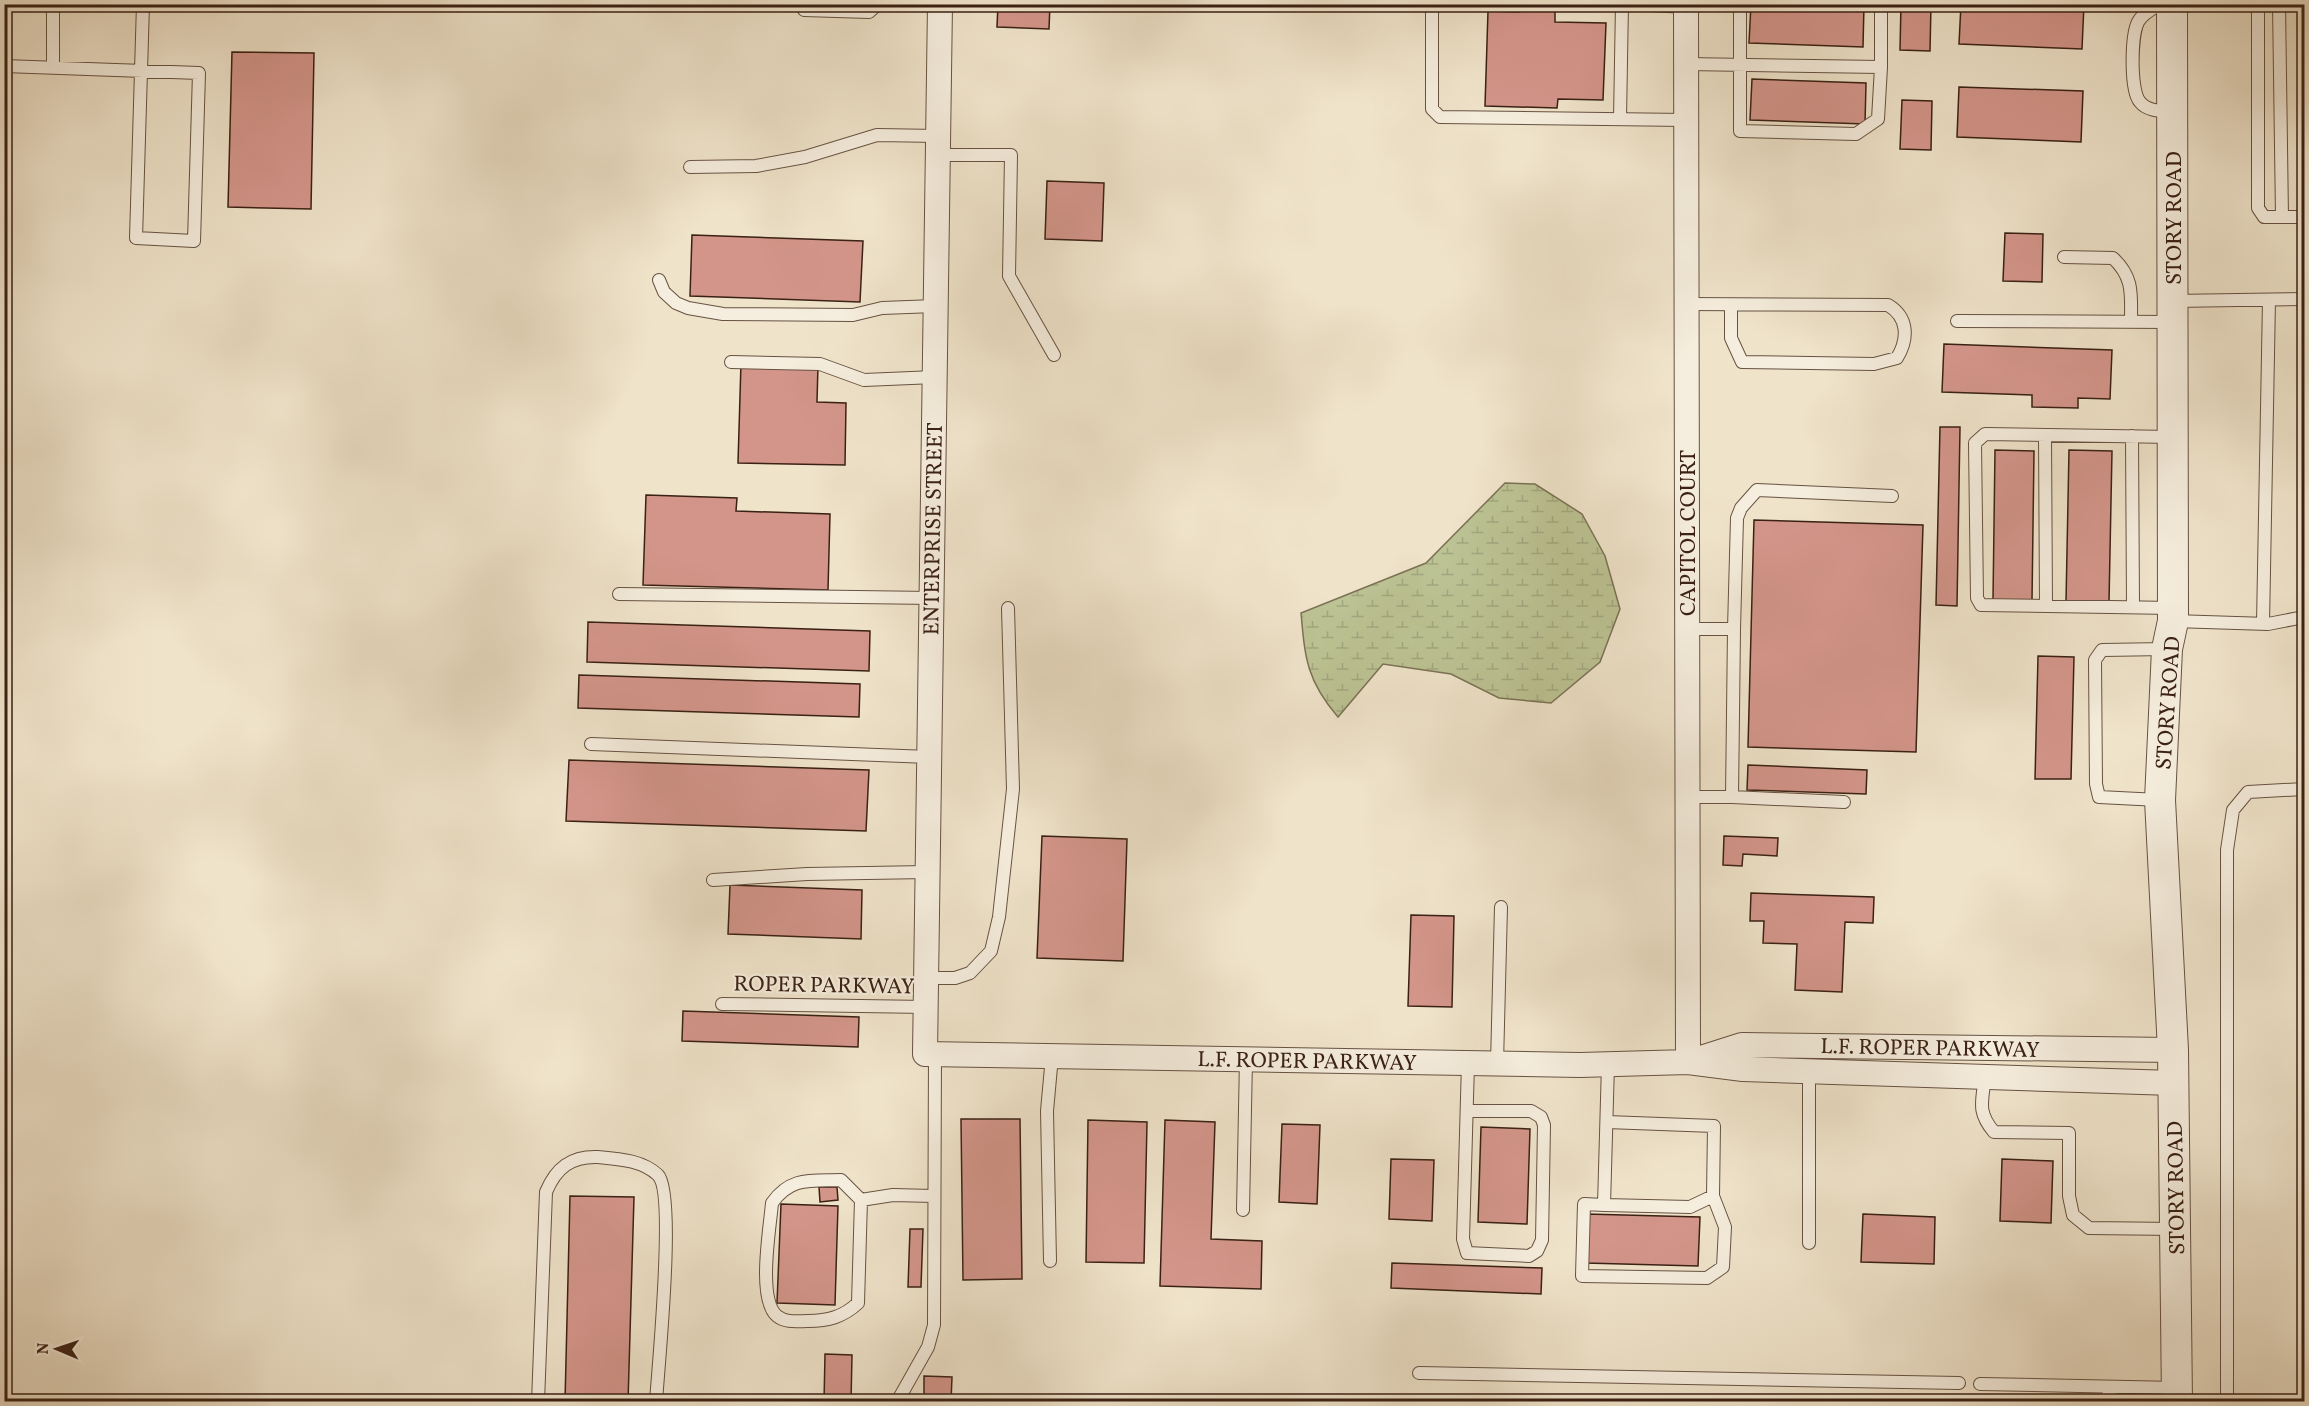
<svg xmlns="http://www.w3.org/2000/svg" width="2309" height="1406" font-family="Vollkorn,serif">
<defs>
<pattern id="wetland-marsh" width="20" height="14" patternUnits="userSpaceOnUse" patternTransform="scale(1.5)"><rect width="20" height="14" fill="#bcc394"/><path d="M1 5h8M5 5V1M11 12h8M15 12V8" fill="none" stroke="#a2a77f"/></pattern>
</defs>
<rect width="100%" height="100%" fill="#efe3ca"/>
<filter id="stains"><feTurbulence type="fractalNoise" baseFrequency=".00333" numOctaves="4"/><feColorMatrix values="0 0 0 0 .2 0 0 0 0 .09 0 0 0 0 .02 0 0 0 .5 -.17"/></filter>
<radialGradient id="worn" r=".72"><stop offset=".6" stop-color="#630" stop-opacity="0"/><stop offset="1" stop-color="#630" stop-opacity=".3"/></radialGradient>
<!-- wetland -->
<path fill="url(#wetland-marsh)" stroke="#7b7254" stroke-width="1.5" d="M1505,483L1535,484L1582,514L1605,556L1620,609L1600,662L1551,703L1499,698L1451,674L1383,664L1338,717C1307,681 1305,659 1301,613L1426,563Z"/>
<!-- building -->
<path fill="#d3958a" stroke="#3a2114" stroke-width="1.5" d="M998,4H1050L1049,29L997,27Z
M1519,4H1555V22L1606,23L1603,100L1558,99L1557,108L1485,106L1488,11L1519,12Z
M1751,4L1864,5L1863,47L1749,43Z
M1901,4H1931L1930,51L1900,50Z
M1961,4H2084L2082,49L1959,44Z
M232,52L314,53L311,209L228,207Z
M1752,79L1866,83L1865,124L1750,120Z
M1959,87L2083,91L2081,142L1957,137Z
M1902,100L1932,101L1931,150L1900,149Z
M1047,181L1104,183L1102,241L1045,239Z
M2005,233L2043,234L2042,282L2003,281Z
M692,235L863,241L860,302L690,296Z
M1944,344L2112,350L2110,399L2078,398V408L2032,407V395L1942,392Z
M741,363L818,365L817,402L846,403L845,465L738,463Z
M1940,427H1960L1957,606L1936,605Z
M1995,450L2034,451L2032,601L1993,600Z
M2069,450L2112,451L2109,602H2066Z
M646,495L737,498L736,511L830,514L828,590L643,585Z
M1754,520L1923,525L1916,752L1748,747Z
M588,622L870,631L869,671L587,662Z
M2038,656L2074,657L2071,779H2035Z
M579,675L860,684L859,717L578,708Z
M569,760L869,770L866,831L566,821Z
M1748,765L1867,770L1866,794L1747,790Z
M1042,836L1127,839L1123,961L1037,958Z
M1724,836L1778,838L1777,856L1743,854L1742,866L1723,865Z
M730,885L862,890L861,939L728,934Z
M1751,893L1874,897L1873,923L1845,922L1842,992L1795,990L1797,944L1763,943L1764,921H1750Z
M1411,915L1454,916L1452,1007L1408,1006Z
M683,1011L859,1017L858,1047L682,1041Z
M961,1119H1020L1022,1279L963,1280Z
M1088,1120L1147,1122L1144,1263L1086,1262Z
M1165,1120L1215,1122L1211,1239L1262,1241L1261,1289L1160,1286Z
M1282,1124L1320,1125L1317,1204L1279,1202Z
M1481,1127L1530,1129L1527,1224L1478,1222Z
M1391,1159L1434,1160L1432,1221L1389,1219Z
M2002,1159L2053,1161L2051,1223L2000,1221Z
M819,1187H837L838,1200L820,1202Z
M570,1196L634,1197L628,1402H565Z
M781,1204L838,1206L835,1305L777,1303Z
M1586,1214L1700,1217L1698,1266L1585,1263Z
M1863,1214L1935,1217L1934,1264L1861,1262Z
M910,1229H923L921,1287H908Z
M1392,1263L1542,1268L1541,1294L1391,1288Z
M825,1354L852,1355L851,1402H824Z
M924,1376L952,1377L951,1402H915L916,1395H924Z"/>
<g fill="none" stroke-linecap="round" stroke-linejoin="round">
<defs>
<path id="service" d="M1432,4V109L1440,117L1686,120
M1633,4L1686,7
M1740,4V131L1856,134L1878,119L1881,67
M2160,4C2152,9 2142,14 2138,22C2131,36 2130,91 2140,102C2147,111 2161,111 2171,112
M2258,4V208L2264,217H2304
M2279,4L2282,217
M804,10L869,12L878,4
M1686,64L1881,67V4
M4,66L199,73L194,241L136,238L143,4
M53,67V4
M1620,119L1622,4
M938,155H1011L1009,276L1054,355
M690,167L756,166L805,157L877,135L938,136
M2064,257L2113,258C2134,278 2131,294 2131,322
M659,280L664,292L676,303L688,308L723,314L853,315L882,308L935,306
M2173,301L2304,299
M1687,304L1888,305C1908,317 1909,338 1897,358L1874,364L1742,362L1731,338V305
M1957,321L2172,322
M731,362L820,364L864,380L935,377
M2045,435L2046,605
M2132,436L2133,607
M2172,437L1985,434L1975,443L1977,598L1981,605L2173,608
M619,594L932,598
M2173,621L2268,624L2304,617
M2263,624L2269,300
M1688,629H1734L1737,518L1741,508L1757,490L1892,496
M591,744L929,757
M1688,797H1732L1734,629
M1732,797L1844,802
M2159,800L2099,797L2096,784L2095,660L2102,650L2166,649
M713,880L807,874L927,872
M926,978H955L970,973L991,951L999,917L1013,789L1008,608
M722,1004L926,1007
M1497,1063L1501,907
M1809,1071V1243
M1985,1077C1982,1102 1977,1112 1994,1132L2069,1133V1196L2073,1215L2089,1228L2175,1229
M1467,1111H1531L1541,1117L1544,1125L1542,1240L1537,1251L1529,1256L1467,1253L1463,1239L1468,1063
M1607,1122L1714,1126L1713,1196L1725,1227L1723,1267L1707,1278L1582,1276L1584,1204L1604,1205L1608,1064
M861,1200L841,1180C812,1181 791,1176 772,1203C770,1228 757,1299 777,1316C786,1323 797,1321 808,1321C828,1321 843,1317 858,1303L861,1200L893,1195L933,1196
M1604,1205L1690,1207L1713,1196
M1243,1210L1246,1059
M1050,1261L1047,1111L1052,1056
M1419,1373L1959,1383
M1980,1384L2176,1388
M538,1402L546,1192C556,1168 571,1156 598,1157C619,1159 642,1160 658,1175C676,1193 658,1368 656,1402
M897,1402L928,1347L934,1325L935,1054
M2105,1402L2112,1387
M2227,1402V850L2233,810L2248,792L2304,789"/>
<path id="minor" d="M940,4L925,1054L1580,1065L1688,1062L1743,1069L2173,1083
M1686,4L1688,1062
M1695,1060L1742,1045L2173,1050"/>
<path id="tertiary" d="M2172,4L2173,621L2167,649L2160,800L2173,1050L2177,1402"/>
</defs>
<!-- service casing -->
<use href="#service" stroke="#675242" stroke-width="14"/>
<!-- minor casing -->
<use href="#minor" stroke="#675242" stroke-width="26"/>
<!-- tertiary casing -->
<use href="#tertiary" stroke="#675242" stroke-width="32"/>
<!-- service -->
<use href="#service" stroke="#f5eddd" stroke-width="12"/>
<!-- minor -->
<use href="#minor" stroke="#f5eddd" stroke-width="24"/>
<!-- tertiary -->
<use href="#tertiary" stroke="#f5eddd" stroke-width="30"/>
</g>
<g text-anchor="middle" stroke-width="4.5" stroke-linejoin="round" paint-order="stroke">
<!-- street labels -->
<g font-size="22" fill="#3a2114" stroke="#f5eddd">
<text transform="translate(2173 218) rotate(-90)" y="8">STORY ROAD</text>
<text transform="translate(932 529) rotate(-89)" y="8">ENTERPRISE STREET</text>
<text transform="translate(1687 533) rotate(-90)" y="8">CAPITOL COURT</text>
<text transform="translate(2167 703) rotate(-86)" y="8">STORY ROAD</text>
<text transform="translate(824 984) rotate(1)" y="8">ROPER PARKWAY</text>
<text transform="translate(1930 1047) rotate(1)" y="8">L.F. ROPER PARKWAY</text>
<text transform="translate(1307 1060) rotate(1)" y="8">L.F. ROPER PARKWAY</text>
<text transform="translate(2175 1188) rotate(-91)" y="8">STORY ROAD</text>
</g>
</g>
<!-- margin -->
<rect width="2309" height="1406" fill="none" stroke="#efe3ca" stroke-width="24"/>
<rect x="6" y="6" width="2297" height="1394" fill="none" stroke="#3a2114" stroke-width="3"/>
<rect x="12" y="12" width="2285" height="1382" fill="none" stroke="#3a2114" stroke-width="1.5"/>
<!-- north arrow -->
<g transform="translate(57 1349) rotate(272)" stroke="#f5eddd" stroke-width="4.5" paint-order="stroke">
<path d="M0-4.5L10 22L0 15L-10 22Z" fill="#3a2114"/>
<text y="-9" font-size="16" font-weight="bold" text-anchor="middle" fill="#3a2114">N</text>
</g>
<rect width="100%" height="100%" filter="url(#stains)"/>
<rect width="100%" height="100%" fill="url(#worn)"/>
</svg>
